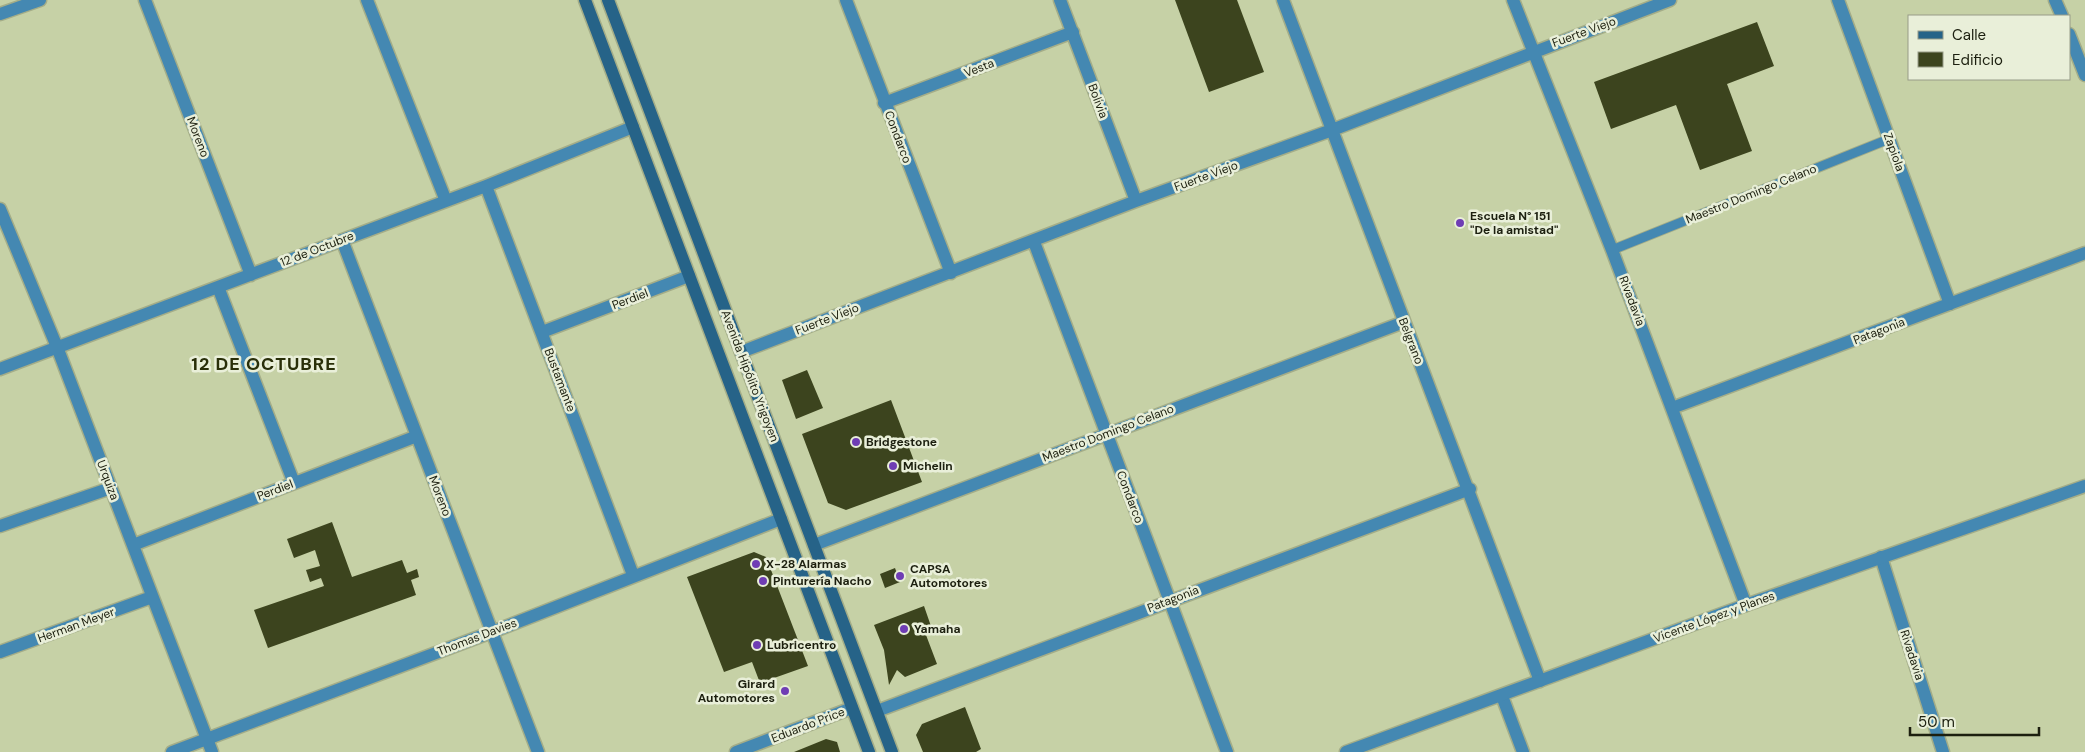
<svg xmlns="http://www.w3.org/2000/svg" width="2085" height="752" font-family="'DM Sans',sans-serif">
<rect width="100%" height="100%" fill="#c6d1a6"/>
<!-- building -->
<path fill="#3c441e" d="M1175,0H1237L1264,72L1209,92Z
M1757,22L1774,66L1727,84L1752,151L1700,170L1676,105L1611,129L1594,82Z
M807,370L823,408L796,419L782,380Z
M891,400L922,482L846,510L828,503L802,434Z
M332,522L352,577L402,560L407,573L417,569L419,577L411,580L416,595L268,648L254,610L324,586L321,578L310,582L306,570L320,566L315,550L294,558L287,539Z
M754,552L766,557L808,666L760,683L752,662L724,672L687,577Z
M895,568L900,582L885,588L880,574Z
M924,606L933,632L926,635L937,664L905,677L897,670L889,685L884,650L874,625Z
M965,707L981,749L976,752H923L916,735L922,724Z
M826,739L837,742L840,752H794Z"/>
<g fill="none" stroke-linecap="round" stroke-linejoin="round">
<defs>
<path id="service" d="M1612,250L1889,139"/>
<path id="minor" d="M145,0L251,275
M367,0L446,201
M846,0L951,273
M1060,0L1136,201
M1283,0L1540,681
M1513,0L1612,250L1746,605
M1838,0L1950,304
M2055,0L2062,16
M0,14L40,0
M2069,34L2085,75
M884,103L1073,32
M486,186L633,575
M0,209L57,347L212,752
M342,240L538,752
M1034,242L1227,752
M218,287L294,483
M542,332L689,276
M741,352L1136,201L1332,130L1670,0
M0,369L486,186L633,127
M1672,408L2085,253
M0,526L111,488
M133,545L417,436
M814,545L1404,322
M1881,557L1943,752
M0,652L152,597
M1502,696L1523,752
M877,711L1470,489
M172,752L492,632L781,519
M736,752L852,708"/>
<path id="tertiary" d="M1346,752L1746,605L2085,486"/>
<path id="secondary" d="M585,0L869,752
M608,0L892,752"/>
</defs>
<!-- service casing -->
<use href="#service" stroke="#a4ad88" stroke-width="11"/>
<!-- minor casing -->
<use href="#minor" stroke="#a4ad88" stroke-width="15"/>
<!-- tertiary casing -->
<use href="#tertiary" stroke="#a4ad88" stroke-width="15"/>
<!-- secondary casing -->
<use href="#secondary" stroke="#a4ad88" stroke-width="15"/>
<!-- service -->
<use href="#service" stroke="#4488b2" stroke-width="9"/>
<!-- minor -->
<use href="#minor" stroke="#4488b2" stroke-width="12"/>
<!-- tertiary -->
<use href="#tertiary" stroke="#4488b2" stroke-width="12"/>
<!-- secondary -->
<use href="#secondary" stroke="#266388" stroke-width="12"/>
</g>
<!-- markers -->
<g fill="#6f3db4" stroke="#e9efd9" stroke-width="2">
<circle cx="1460" cy="223" r="5"/>
<circle cx="856" cy="442" r="5"/>
<circle cx="893" cy="466" r="5"/>
<circle cx="756" cy="564" r="5"/>
<circle cx="900" cy="576" r="5"/>
<circle cx="763" cy="581" r="5"/>
<circle cx="904" cy="629" r="5"/>
<circle cx="757" cy="645" r="5"/>
<circle cx="785" cy="691" r="5"/>
</g>
<g text-anchor="middle" stroke-width="5" stroke-linejoin="round" paint-order="stroke">
<!-- street labels -->
<g font-size="12" fill="#1c1f0f" stroke="#e9efd9">
<text transform="translate(1584 32) rotate(-20)" y="4">Fuerte Viejo</text>
<text transform="translate(979 68) rotate(-21)" y="4">Vesta</text>
<text transform="translate(1098 101) rotate(69)" y="4">Bolivia</text>
<text transform="translate(198 137) rotate(69)" y="4">Moreno</text>
<text transform="translate(898 137) rotate(69)" y="4">Condarco</text>
<text transform="translate(1894 152) rotate(70)" y="4">Zapiola</text>
<text transform="translate(1206 176) rotate(-20)" y="4">Fuerte Viejo</text>
<text transform="translate(1751 194) rotate(-22)" y="4">Maestro Domingo Celano</text>
<text transform="translate(317 249) rotate(-21)" y="4">12 de Octubre</text>
<text transform="translate(630 299) rotate(-21)" y="4">Perdiel</text>
<text transform="translate(1632 301) rotate(69)" y="4">Rivadavia</text>
<text transform="translate(827 319) rotate(-21)" y="4">Fuerte Viejo</text>
<text transform="translate(1879 331) rotate(-21)" y="4">Patagonia</text>
<text transform="translate(1411 341) rotate(69)" y="4">Belgrano</text>
<text transform="translate(750 376) rotate(69)" y="4">Avenida Hipólito Yrigoyen</text>
<text transform="translate(560 380) rotate(69)" y="4">Bustamante</text>
<text transform="translate(1108 433) rotate(-21)" y="4">Maestro Domingo Celano</text>
<text transform="translate(108 480) rotate(69)" y="4">Urquiza</text>
<text transform="translate(275 490) rotate(-21)" y="4">Perdiel</text>
<text transform="translate(440 496) rotate(69)" y="4">Moreno</text>
<text transform="translate(1130 497) rotate(69)" y="4">Condarco</text>
<text transform="translate(1173 599) rotate(-21)" y="4">Patagonia</text>
<text transform="translate(1714 617) rotate(-20)" y="4">Vicente López y Planes</text>
<text transform="translate(76 625) rotate(-20)" y="4">Herman Meyer</text>
<text transform="translate(477 637) rotate(-21)" y="4">Thomas Davies</text>
<text transform="translate(1912 655) rotate(72)" y="4">Rivadavia</text>
<text transform="translate(808 725) rotate(-21)" y="4">Eduardo Price</text>
</g>
<!-- poi labels -->
<g font-size="12" font-weight="bold" fill="#1c1f0f" stroke="#e9efd9" text-anchor="start">
<text x="1470" y="220">Escuela N° 151<tspan x="1470" dy="14">"De la amistad"</tspan></text>
<text x="866" y="446">Bridgestone</text>
<text x="903" y="470">Michelin</text>
<text x="766" y="568">X-28 Alarmas</text>
<text x="910" y="573">CAPSA<tspan x="910" dy="14">Automotores</tspan></text>
<text x="773" y="585">Pinturería Nacho</text>
<text x="914" y="633">Yamaha</text>
<text x="767" y="649">Lubricentro</text>
<text x="775" y="688" text-anchor="end">Girard<tspan x="775" dy="14">Automotores</tspan></text>
</g>
<!-- district labels -->
<g font-size="18" font-weight="bold" letter-spacing="1" fill="#292f09" stroke="#e9efd9">
<text x="264" y="370">12 DE OCTUBRE</text>
</g>
</g>
<!-- legend -->
<rect x="1908" y="15" width="162" height="65" fill="#e9efd9" stroke="#979c88"/>
<rect x="1918" y="31" width="25" height="8" fill="#266388" stroke="#979c88"/>
<text x="1952" y="40" font-size="15" fill="#1c1f0f">Calle</text>
<rect x="1918" y="52" width="25" height="15" fill="#3c441e" stroke="#979c88"/>
<text x="1952" y="65" font-size="15" fill="#1c1f0f">Edificio</text>
<!-- scale -->
<path d="M1910 727v8h129v-8" fill="none" stroke="#1c1f0f" stroke-width="2.5"/>
<text x="1918" y="727" font-size="15" fill="#1c1f0f" stroke="#e9efd9" stroke-width="4" paint-order="stroke">50 m</text>
</svg>
